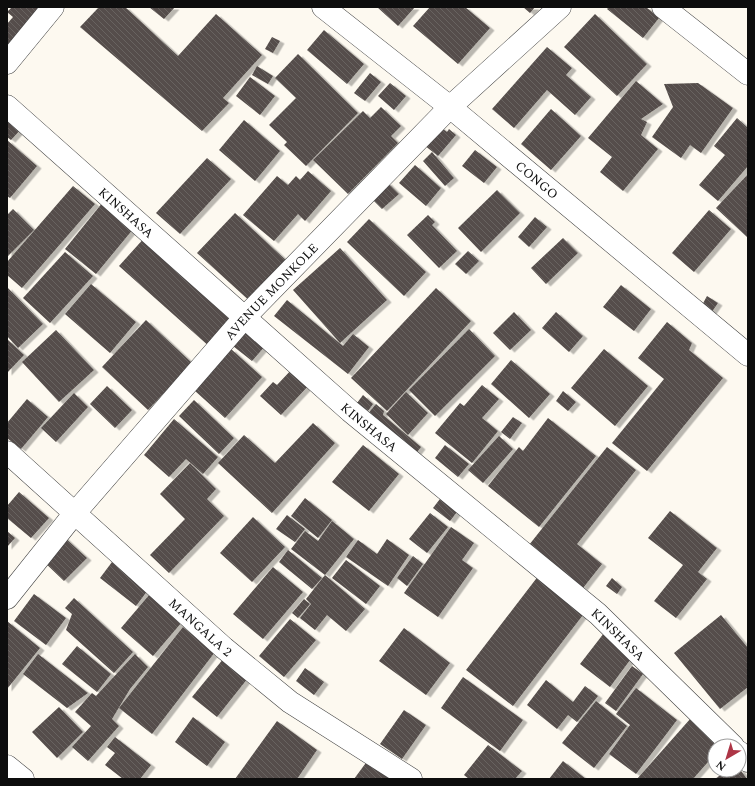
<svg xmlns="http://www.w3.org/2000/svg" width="755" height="786" font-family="Spectral,serif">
<defs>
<pattern id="building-back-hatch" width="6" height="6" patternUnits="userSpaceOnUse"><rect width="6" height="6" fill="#554e4b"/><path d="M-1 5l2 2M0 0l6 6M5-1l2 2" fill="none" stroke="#686360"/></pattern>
<filter id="shadow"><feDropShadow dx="4.5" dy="2.5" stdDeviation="0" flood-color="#0004"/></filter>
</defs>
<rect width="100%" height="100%" fill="#fdf9f0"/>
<!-- building -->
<path fill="url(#building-back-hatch)" filter="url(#shadow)" d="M12,7H44L7,58V24L13,17L7,12Z
M99,7H125L178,56L216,14L262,55L223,98L229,103L202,131L80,27Z
M149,7H175L164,19Z
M377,7H415L398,26Z
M430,7H465L490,28L458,64L413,26Z
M523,7H535L530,13Z
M609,7H646L659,18L643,38L607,9Z
M595,14L647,64L617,96L564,47Z
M324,30L364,64L347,84L307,50Z
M272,37L280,41L273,53L265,49Z
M547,47L572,68L566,75L591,97L575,115L547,90L514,128L492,109Z
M298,54L358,113L306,166L284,145L287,142L269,125L296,98L275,78Z
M257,66L273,76L268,84L252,75Z
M370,73L381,82L365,101L354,93Z
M250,77L275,96L260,115L236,96Z
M636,81L663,104L641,119L647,122L641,135L658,149L623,191L600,172L612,157L588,138Z
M390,83L406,96L394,110L378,96Z
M698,83L733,108L701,153L690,145L681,158L652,137L673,107L664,84Z
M381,107L401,126L391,136L398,143L348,194L313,160L363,111L370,118Z
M551,109L581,136L551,170L521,144Z
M7,116L22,128L11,140L7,137Z
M737,118L748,128V166L718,201L699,185L725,155L714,146Z
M244,120L280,151L255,181L219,150Z
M439,126L447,132L449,129L456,135L438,156L424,145Z
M7,140L37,166L10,198L7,196Z
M475,150L497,167L484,183L462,166Z
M432,152L454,178L445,186L423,161Z
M207,158L231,179L180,234L156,213Z
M415,165L441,188L426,206L399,183Z
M308,171L331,191L305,221L298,214L274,241L243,215L277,176L288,185L296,176L300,180Z
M748,174V238L716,208Z
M387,182L399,194L382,209L371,198Z
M73,186L95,204L22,288L7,275V262Z
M497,190L520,213L481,252L458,228Z
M103,202L134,228L96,274L65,249Z
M13,209L34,230L7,257V215Z
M709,210L731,229L694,272L672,253Z
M235,213L289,263L253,304L197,253Z
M428,215L435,222L432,225L457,251L439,268L407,235Z
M535,217L547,227L529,247L518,237Z
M369,219L426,272L404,296L347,242Z
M146,236L238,318L211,348L119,266Z
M563,238L578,253L546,284L531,268Z
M340,248L387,300L340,343L293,290Z
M468,251L479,261L466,274L455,264Z
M65,252L93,276L50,323L23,298Z
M91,284L136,322L110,353L65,314Z
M621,285L651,309L634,331L603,307Z
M7,287L43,324L18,348L7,336Z
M436,288L471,321L387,411L351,378Z
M707,296L718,303L711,313L701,307Z
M287,300L343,346L353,334L369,347L348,374L274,316Z
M514,312L531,330L510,350L493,333Z
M556,312L583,336L569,352L542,328Z
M146,320L192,363L148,410L102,367Z
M667,322L692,343L689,350L723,378L647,471L612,443L664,379L638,358Z
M246,329L266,345L252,361L233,346Z
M469,329L495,356L435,416L409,390Z
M56,330L94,370L59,402L22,362Z
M7,339L24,355L7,373Z
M231,349L262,377L225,418L194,390Z
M604,349L648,386L615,426L571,388Z
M511,360L550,394L529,418L491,384Z
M293,368L310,384L281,415L260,396L273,382L277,385Z
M482,385L499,399L482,418L498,431L472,463L435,433L460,403L464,406Z
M107,386L132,410L115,428L90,404Z
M563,391L576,402L568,411L556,401Z
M406,392L428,413L408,435L386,414Z
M74,393L88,407L56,442L41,428Z
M363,395L373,404L368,411L357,403Z
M27,399L48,417L21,449L7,438V423Z
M194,400L234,438L219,454L179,416Z
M376,404L384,411L383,415L421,447L414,456L366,416Z
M513,417L522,423L510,439L501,432Z
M548,418L596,456L539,527L488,486L519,447L523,451Z
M174,419L218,457L203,474L186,459L169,477L144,455Z
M313,423L335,443L272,513L218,463L244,435L275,463Z
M499,436L513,449L483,483L468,470Z
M363,445L399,474L369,511L332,482Z
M445,445L469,464L458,477L435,458Z
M607,447L636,470L577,544L602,564L583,588L529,545Z
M190,463L216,489L207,499L224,516L169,573L150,555L185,519L160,494Z
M19,492L49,518L31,538L7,518V506Z
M443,495L460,508L450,521L433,508Z
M305,498L332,520L318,538L291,516Z
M670,511L717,548L698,572L707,579L676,618L654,601L683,565L648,538Z
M430,513L448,527L427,553L409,539Z
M287,515L305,529L295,542L276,529Z
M253,517L285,547L252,582L220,553Z
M332,521L354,539L325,575L365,609L346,631L327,615L315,630L300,618L311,604L313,606L306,599L325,575L291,549L305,531L318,541Z
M451,527L474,543L462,560L473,568L438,617L404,593Z
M7,531L15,538L7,547Z
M63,536L87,558L64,581L41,559Z
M387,539L409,555L388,586L346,557L358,540L377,554Z
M288,550L322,578L312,589L279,562Z
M413,556L423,564L407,586L397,578Z
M346,560L380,586L366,604L332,578Z
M112,562L148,590L136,606L100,578Z
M273,567L303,592L263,639L233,614Z
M539,575L586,611L513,706L466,670Z
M612,578L622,587L617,594L606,586Z
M34,594L66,618L46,645L14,621Z
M150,594L182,622L153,656L121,628Z
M74,598L133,652L114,673L66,630L72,614L65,608Z
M304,599L310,604L298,618L292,613Z
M721,615L748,648V687L720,709L674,653Z
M290,619L316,640L284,677L259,656Z
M7,621L40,648L7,689Z
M183,627L215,652L152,734L119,708Z
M404,628L450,663L426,695L379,661Z
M604,633L633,656L610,687L580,664Z
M77,646L111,674L97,692L62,664Z
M38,654L88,693L67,708L23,674Z
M135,654L148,667L130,689L112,719L119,726L88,761L72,747L91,726L75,712L92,693L96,696Z
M224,658L248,678L217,717L192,697Z
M632,666L643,674L616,711L605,703Z
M305,668L324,682L314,695L296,681Z
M463,677L523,720L500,751L441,708Z
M546,680L573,702L585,686L598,696L577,722L568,715L557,729L527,705Z
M636,688L677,720L636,774L609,754L630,725L616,714Z
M596,701L627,726L594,768L562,743Z
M59,707L83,732L57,758L32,732Z
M404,710L426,725L402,759L380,744Z
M193,717L225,742L207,766L175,742Z
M691,718L723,746H715V754L693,779H637Z
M277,721L317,750L297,779H235Z
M115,737L151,765L140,779H123L105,765L115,753L107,747Z
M488,745L522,771L515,779H469L464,775Z
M368,760L396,779H354Z
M563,761L586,779H549Z
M739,768L747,779H715L727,770H739Z"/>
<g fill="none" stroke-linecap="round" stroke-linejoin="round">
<defs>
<g id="minor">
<path id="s1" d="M323,7L450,107L748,355"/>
<path d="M663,7L748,74"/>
<path d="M7,63L53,7"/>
<path id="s2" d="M7,106L350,411L598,614L733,746"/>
<path id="s3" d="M7,452L224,648L290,702L411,779"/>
<path id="s4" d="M7,598L74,514L244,318L450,107L560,7"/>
<path d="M739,752L748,761"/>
<path d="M7,766L23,779"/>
</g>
</defs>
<!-- minor casing -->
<use href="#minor" stroke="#404040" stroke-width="23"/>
<!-- minor -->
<use href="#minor" stroke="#fff" stroke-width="22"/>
</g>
<g text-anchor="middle" stroke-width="4" stroke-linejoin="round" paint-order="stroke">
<!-- street labels -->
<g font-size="13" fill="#0d0d0d" stroke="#fff">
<text dy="5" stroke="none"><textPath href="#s1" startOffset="275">CONGO</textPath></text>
<text dy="5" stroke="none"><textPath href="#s2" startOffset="160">KINSHASA</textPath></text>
<text dy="5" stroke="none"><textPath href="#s4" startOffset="405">AVENUE MONKOLE</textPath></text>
<text dy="5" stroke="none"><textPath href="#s2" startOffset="484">KINSHASA</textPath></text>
<text dy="5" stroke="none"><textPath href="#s3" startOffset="261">MANGALA 2</textPath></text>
<text dy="5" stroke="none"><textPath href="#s2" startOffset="808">KINSHASA</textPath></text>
</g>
</g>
<!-- border -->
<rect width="755" height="786" fill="none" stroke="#0d0d0d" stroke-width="16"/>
<!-- north arrow -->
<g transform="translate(727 758) rotate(218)"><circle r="19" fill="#ffffff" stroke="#9e9e9e"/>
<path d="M0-3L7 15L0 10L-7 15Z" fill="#ad3546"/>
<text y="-6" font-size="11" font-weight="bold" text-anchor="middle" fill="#0d0d0d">N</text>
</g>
</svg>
